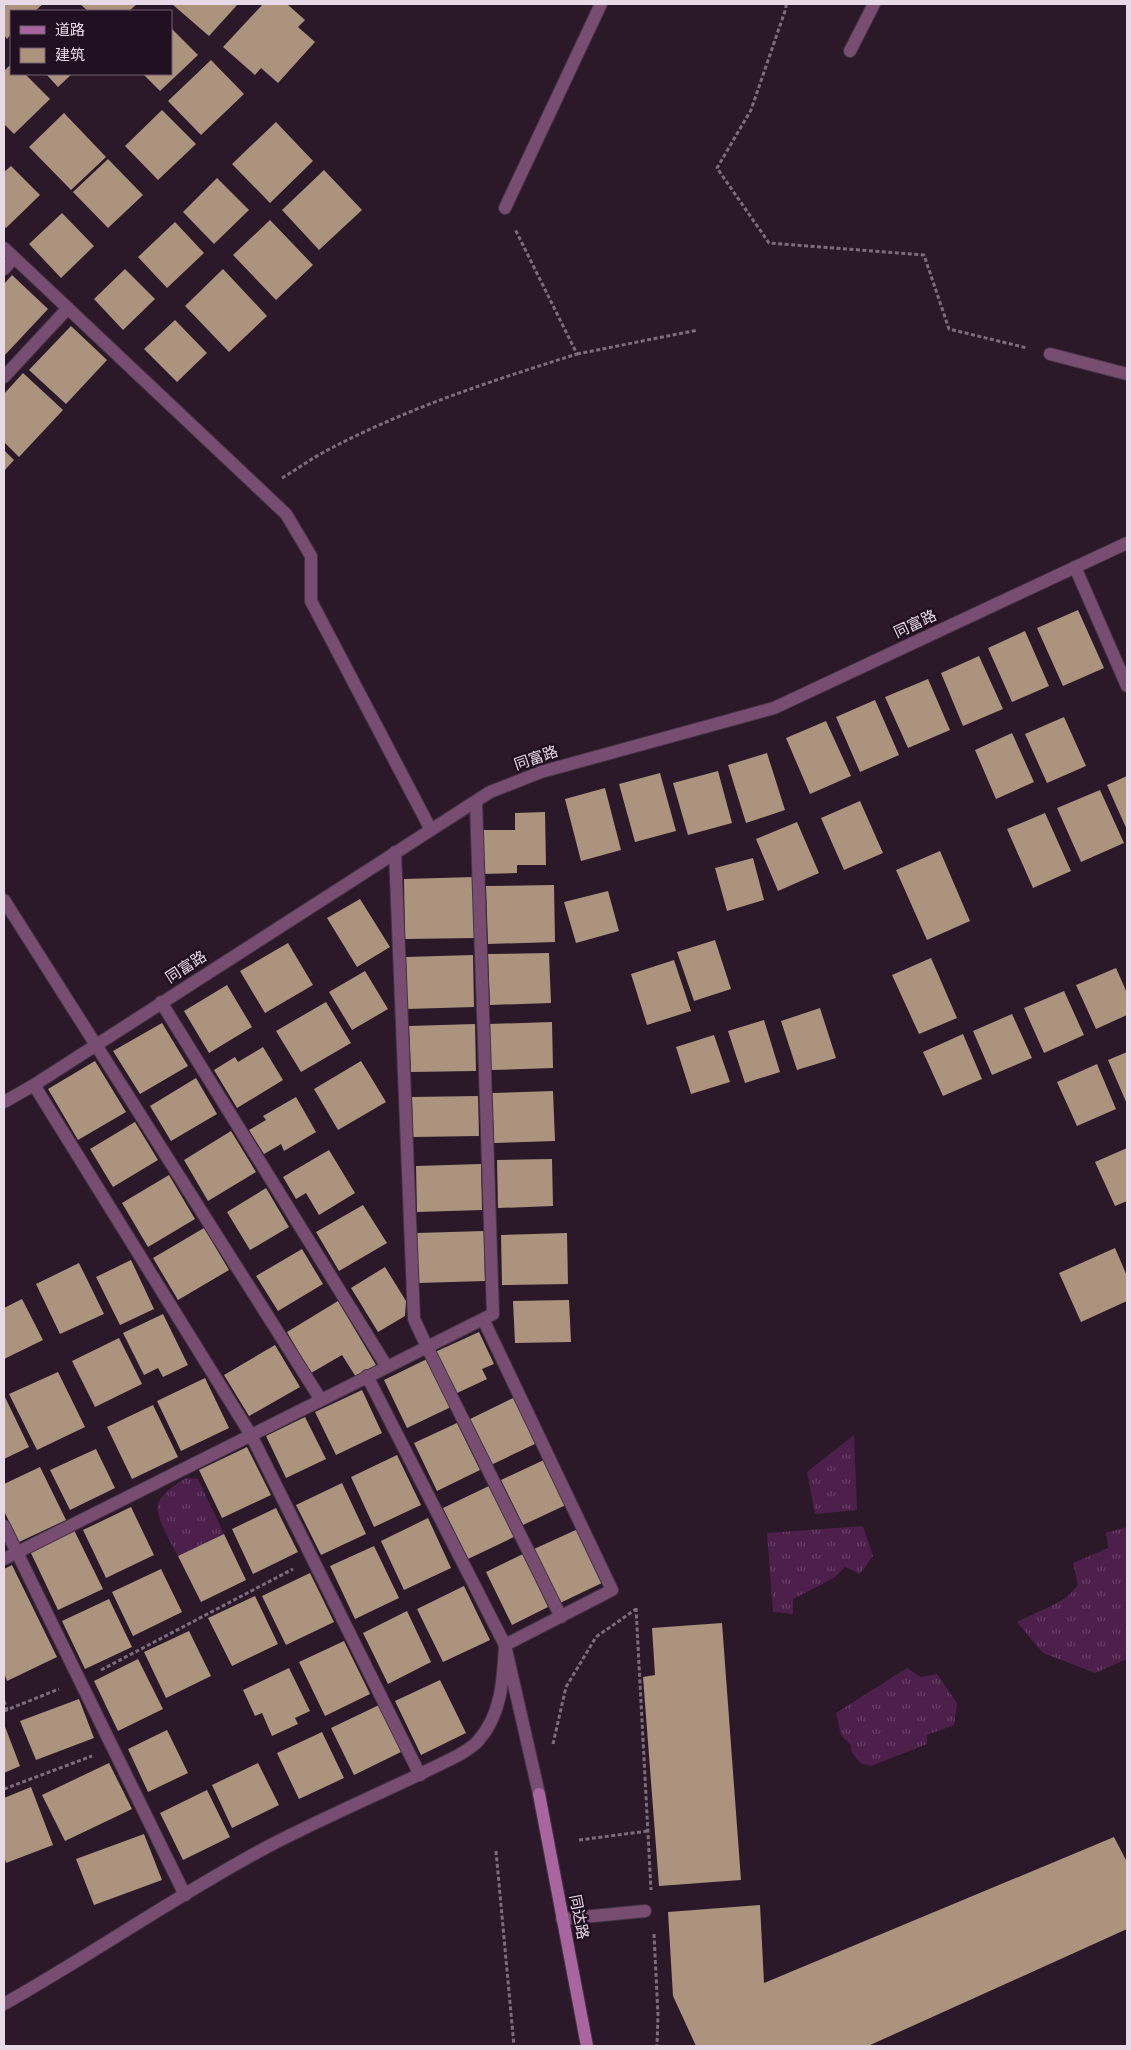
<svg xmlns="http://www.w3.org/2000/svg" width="1131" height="2050" font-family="Jost,'Noto Sans SC',sans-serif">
<defs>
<pattern id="grass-tufts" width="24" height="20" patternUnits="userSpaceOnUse" patternTransform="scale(1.25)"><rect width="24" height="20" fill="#4d204c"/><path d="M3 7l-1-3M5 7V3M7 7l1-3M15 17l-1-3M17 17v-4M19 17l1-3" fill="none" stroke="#674066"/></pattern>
</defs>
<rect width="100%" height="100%" fill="#2b192a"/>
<!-- grass -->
<path fill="url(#grass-tufts)" d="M854,1435L857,1510L815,1514L807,1472Z
M186,1478L198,1479L224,1534L178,1556C172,1545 152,1512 159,1501C165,1491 176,1484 186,1478Z
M863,1526L873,1556L860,1574L845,1567L834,1578L793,1599V1614L773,1612L767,1533Z
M1127,1527V1659L1095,1673L1043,1653L1017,1622L1057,1603L1068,1596L1078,1585L1073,1563L1108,1548L1106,1533Z
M907,1668L921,1677L937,1674L957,1703L954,1725L927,1735V1744L871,1766L860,1763L851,1751V1745L841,1735L836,1713Z"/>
<!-- building -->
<path fill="#ab937e" d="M4,4H43L35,11H11V34L7,39L4,35Z
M80,4H137L129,11H88Z
M172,4H238L209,36Z
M263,4H287L305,20L298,27L315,42L278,83L261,68L255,75L223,47Z
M171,28L198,55L160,91L143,74H171Z
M211,60L244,94L201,135L168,101Z
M11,64V74H25L50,99L14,134L4,124V71Z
M46,74H72L58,87Z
M162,110L196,144L158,180L125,146Z
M64,113L106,157L71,190L29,147Z
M276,122L313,161L270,203L232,164Z
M108,159L143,195L108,228L73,192Z
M11,166L40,195L6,228L4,226V172Z
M324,170L362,210L319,250L282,210Z
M217,178L249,210L214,244L183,212Z
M62,213L94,246L61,278L29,244Z
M270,220L313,265L276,300L233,255Z
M175,222L204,253L167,288L138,257Z
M125,269L155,299L123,330L94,299Z
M223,269L267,316L229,352L185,306Z
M12,275L48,309L4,356V284Z
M175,320L207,353L177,382L144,349Z
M71,326L107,360L66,404L29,370Z
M23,373L63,410L19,457L4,442V394Z
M4,450L14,460L4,471Z
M1078,610L1104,668L1063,686L1037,628Z
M1025,631L1049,686L1012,702L988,648Z
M979,656L1003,709L963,726L941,673Z
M928,679L950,730L908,748L885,697Z
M875,700L899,755L860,772L836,717Z
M1064,717L1086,766L1047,783L1025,734Z
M826,721L851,776L810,794L786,738Z
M1012,733L1034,782L996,799L975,750Z
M767,753L785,810L746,823L728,765Z
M718,771L732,823L688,835L673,783Z
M660,773L676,831L635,842L619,784Z
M1127,776V830L1107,785Z
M605,788L621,850L581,861L565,799Z
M1100,790L1124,843L1081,862L1057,808Z
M860,801L883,853L844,870L821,818Z
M545,812L546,865H517V873L483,874L482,830H515V813Z
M1045,813L1071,871L1033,888L1007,829Z
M797,822L819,873L778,891L756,839Z
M940,851L970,921L927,940L896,870Z
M753,858L764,900L727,911L715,868Z
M474,877L476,938L405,939L404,879Z
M554,885L555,942L488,944L486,886Z
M608,891L619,931L576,943L564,902Z
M360,899L390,947L357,967L327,918Z
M715,940L731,989L694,1001L677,952Z
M288,943L313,985L265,1013L240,971Z
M549,953L551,1003L490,1005L488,954Z
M473,955L474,1007L407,1009L406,957Z
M931,958L957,1018L919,1034L892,975Z
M674,960L691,1011L647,1025L631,974Z
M1116,968L1127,993V1015L1096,1029L1076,985Z
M365,971L388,1009L352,1030L329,992Z
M227,985L252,1027L209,1053L184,1011Z
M1064,991L1084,1035L1044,1053L1024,1008Z
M326,1002L351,1043L301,1072L276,1031Z
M820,1008L836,1058L797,1070L781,1021Z
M1012,1014L1032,1058L992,1075L973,1031Z
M764,1020L780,1072L745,1083L728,1031Z
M552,1022L553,1068L491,1070L489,1024Z
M162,1023L188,1066L140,1094L113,1051Z
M475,1024L476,1071L411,1072L409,1026Z
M963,1034L982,1079L943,1096L923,1052Z
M714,1035L730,1082L691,1094L676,1047Z
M263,1047L283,1080L237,1108L214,1070L235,1057L238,1062Z
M1127,1052V1104L1108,1060Z
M95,1061L126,1112L78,1140L48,1089Z
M361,1061L386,1102L338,1130L314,1089Z
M1097,1064L1116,1109L1077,1126L1057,1082Z
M196,1078L217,1114L171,1141L150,1106Z
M553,1091L555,1141L494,1143L492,1093Z
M478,1096L479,1136L413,1137L412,1097Z
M296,1097L316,1132L284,1151L281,1144L264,1154L249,1130L266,1120L263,1116Z
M135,1122L158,1160L113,1187L90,1149Z
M231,1131L256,1172L208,1201L184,1160Z
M1127,1148V1201L1115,1206L1095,1162Z
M329,1150L355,1193L319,1215L306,1193L296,1199L283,1177Z
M552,1159L553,1206L498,1208L497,1160Z
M481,1164L482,1210L417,1212L416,1166Z
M169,1175L195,1219L148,1247L122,1203Z
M266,1188L289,1227L250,1250L227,1212Z
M363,1205L387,1243L339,1271L316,1232Z
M204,1228L229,1270L178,1300L153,1258Z
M484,1231L485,1281L418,1283L417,1233Z
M567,1233L568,1284L502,1285L501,1235Z
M1115,1248L1127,1276V1301L1081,1322L1059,1273Z
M302,1249L323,1284L278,1311L256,1276Z
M131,1260L154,1309L120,1325L96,1277Z
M79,1263L104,1314L60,1334L36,1284Z
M385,1267L406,1301L405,1316L378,1332L351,1288Z
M22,1299L43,1340L4,1359V1308Z
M569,1300L571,1342L515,1343L513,1301Z
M338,1301L376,1365L356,1377L342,1355L311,1373L287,1332Z
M163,1314L188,1365L163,1377L158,1368L144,1375L123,1333Z
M479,1332L494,1364L482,1369L487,1379L455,1394L435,1352Z
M119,1338L142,1384L95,1407L72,1361Z
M275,1345L300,1387L249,1416L224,1375Z
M427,1359L451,1407L407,1428L384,1380Z
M58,1372L85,1427L37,1450L9,1394Z
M205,1378L229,1428L181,1451L157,1401Z
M362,1390L382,1433L336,1455L315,1412Z
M4,1395L29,1447L4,1459Z
M517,1396L539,1442L491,1465L468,1420Z
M153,1405L178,1457L132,1479L107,1427Z
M305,1417L326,1459L286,1478L266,1436Z
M457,1423L480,1470L437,1491L414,1443Z
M247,1447L271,1495L222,1518L199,1470Z
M96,1449L115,1488L70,1510L50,1470Z
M397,1455L421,1505L374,1527L351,1477Z
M546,1459L568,1504L523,1525L501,1480Z
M40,1467L66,1520L19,1542L4,1511V1484Z
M342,1483L366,1534L321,1555L296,1505Z
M491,1485L516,1536L468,1559L443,1508Z
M131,1507L154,1555L106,1578L83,1530Z
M276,1508L298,1552L253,1574L232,1529Z
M428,1518L451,1568L404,1590L381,1541Z
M578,1529L604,1582L560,1603L534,1549Z
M74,1530L103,1589L58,1610L30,1551Z
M224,1534L246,1580L201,1602L178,1556Z
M374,1546L399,1598L355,1619L330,1566Z
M523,1554L548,1607L512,1625L486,1572Z
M12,1565L57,1657L7,1681L4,1673V1569Z
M161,1569L182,1612L133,1636L112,1592Z
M310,1573L334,1622L286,1645L262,1596Z
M464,1586L490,1640L443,1662L417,1609Z
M255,1596L278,1644L232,1666L208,1618Z
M109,1599L132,1647L85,1669L62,1621Z
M407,1611L431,1662L388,1684L363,1633Z
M722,1623L741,1880L659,1886L643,1677L655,1675L652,1628Z
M189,1631L211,1676L166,1698L144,1652Z
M344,1641L370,1694L325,1716L299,1662Z
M138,1659L163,1709L118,1731L94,1681Z
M289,1668L310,1711L295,1718L298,1724L272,1736L262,1713L255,1716L243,1690Z
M440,1680L466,1733L421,1755L395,1701Z
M79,1699L94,1738L36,1760L20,1721Z
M379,1705L401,1752L354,1775L331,1728Z
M4,1724L20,1766L4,1773Z
M167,1730L188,1773L148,1792L128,1749Z
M322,1732L344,1778L299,1799L277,1753Z
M109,1763L132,1809L65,1841L42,1795Z
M258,1763L279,1805L232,1828L212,1785Z
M31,1787L53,1845L6,1863L4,1856V1798Z
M207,1790L230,1837L183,1860L160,1813Z
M144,1834L162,1880L94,1905L76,1859Z
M1114,1837L1127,1862V1929L868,2046H696L673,1996L668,1912L760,1905L764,1983Z"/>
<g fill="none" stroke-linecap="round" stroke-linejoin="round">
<defs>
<path id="street" d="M850,51L874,4
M505,208L601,4
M4,248L286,514L311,556V601L431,830
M4,269L14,258
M1050,354L1127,374
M4,377L68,308
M1075,567L1127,686
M395,852L414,1319L427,1347L561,1617
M4,900L321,1400
M161,1002L387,1367
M34,1085L251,1435L420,1775
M4,1102L34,1085L490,792L541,772L774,708L1127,543
M367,1376L505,1645L539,1794
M4,1526L185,1895
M4,1559L493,1314L476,802
M562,1919L645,1911
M4,2004C93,1954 177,1895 267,1847C330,1814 396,1787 459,1755C465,1751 473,1747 478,1741C502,1714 503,1680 505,1645L612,1590L483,1319"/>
<path id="secondary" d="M539,1794L587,2046"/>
</defs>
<!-- street casing -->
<use href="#street" stroke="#453444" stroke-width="14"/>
<!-- secondary casing -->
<use href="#secondary" stroke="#453444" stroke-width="14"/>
<!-- path -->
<path stroke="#7d6d7c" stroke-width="3" stroke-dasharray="4 2.5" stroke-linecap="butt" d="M786,4V8L751,110L717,168L769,243L924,255L949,329L1027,348
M577,354L698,330
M282,478C296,470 309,460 324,452C404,409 491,381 577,354L515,229
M636,1608L651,1890
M101,1670L293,1569
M4,1701L7,1710
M4,1711L59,1689
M553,1744L566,1687L596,1637L636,1609
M4,1789L92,1756
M579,1840L648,1831
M496,1851L514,2046
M654,1934L658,2015L657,2046"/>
<!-- street -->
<use href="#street" stroke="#774d72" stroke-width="12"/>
<!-- secondary -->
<use href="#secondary" stroke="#a865a0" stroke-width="12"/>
</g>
<g text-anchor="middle" stroke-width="5" stroke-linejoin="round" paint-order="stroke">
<!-- street labels -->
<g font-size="15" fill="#e7dae6" stroke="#211021">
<text transform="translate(915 624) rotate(-25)" y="5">同富路</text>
<text transform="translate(536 758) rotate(-19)" y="5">同富路</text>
<text transform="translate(186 967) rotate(-33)" y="5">同富路</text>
<text transform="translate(579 1917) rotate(79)" y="5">同达路</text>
</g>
</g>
<!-- border -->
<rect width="1131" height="2050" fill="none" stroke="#e7dae6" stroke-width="10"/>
<!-- legend -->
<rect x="10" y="10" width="162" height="65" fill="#211021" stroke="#706170"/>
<rect x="20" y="26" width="25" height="8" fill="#a865a0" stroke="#706170"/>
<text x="55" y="35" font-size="15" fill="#e7dae6">道路</text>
<rect x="20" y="48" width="25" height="15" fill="#ab937e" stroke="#706170"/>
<text x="55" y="60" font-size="15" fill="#e7dae6">建筑</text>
</svg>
